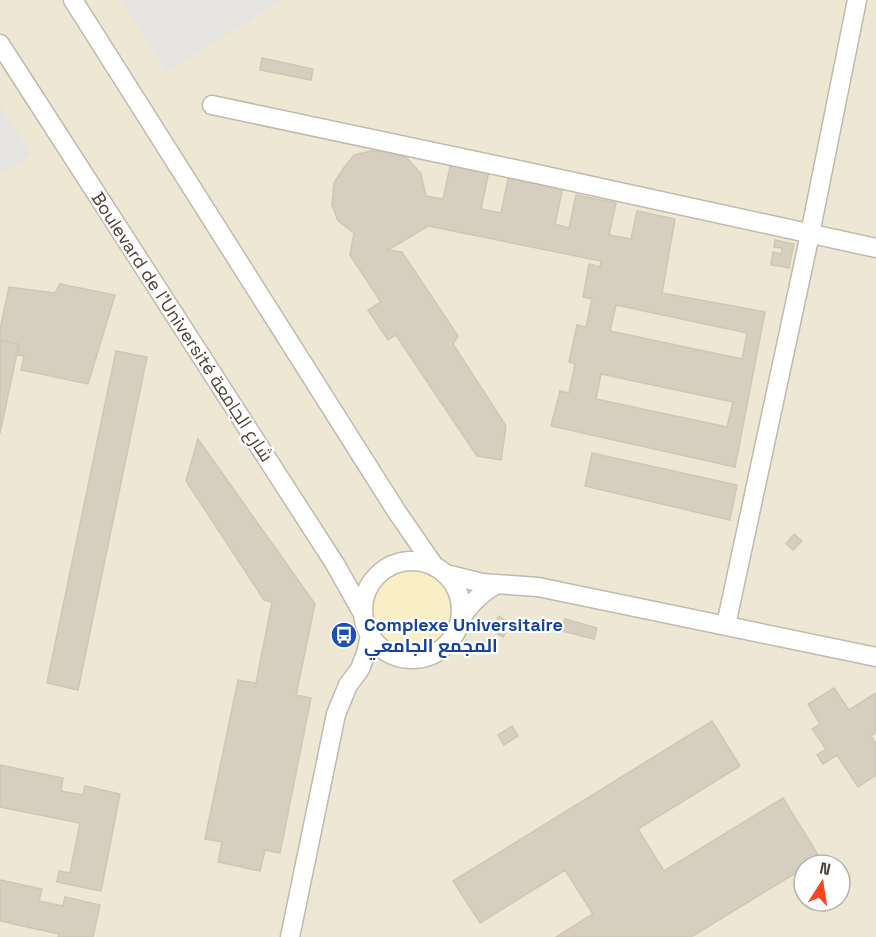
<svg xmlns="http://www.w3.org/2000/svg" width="876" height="937" font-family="'Space Grotesk',Cairo,sans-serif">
<rect width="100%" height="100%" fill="#f4f1e9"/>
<!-- education -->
<path fill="#ede7d3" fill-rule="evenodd" d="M0,0H876V937H0ZM804,865H840V901H804Z"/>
<!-- sand -->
<path fill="#f8efc6" d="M370 609a40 40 0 1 1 80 0a40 40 0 1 1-80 0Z"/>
<!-- parking -->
<path fill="#e6e4e1" d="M121,0H282L167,72Z
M0,106L32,155L0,175Z"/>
<!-- building -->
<path fill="#d6cebf" stroke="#d1c6b2" stroke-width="1.5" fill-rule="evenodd" d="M262,58L313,69L311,80L260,70Z
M371,151L393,152L408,159L421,174L426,196L443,199L451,163L489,171L481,209L501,213L509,175L563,187L555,224L569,228L576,195L616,203L609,235L631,239L637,211L675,219L662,293L765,312L735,467L551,426L560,391L569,393L575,364L569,362L577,325L586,327L592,299L583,297L589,264L600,267L601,261L428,226L388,250L402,252L458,336L453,344L506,426L501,460L477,456L396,335L388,340L368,310L381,302L350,255L354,233L338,221L332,205L334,183L343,169L354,155ZM616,305L747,333L742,359L610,331ZM601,374L733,402L727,427L596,399Z
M775,240L794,244L789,268L771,265L773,252L781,254L782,248L774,247Z
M60,284L115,295L88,384L21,370L24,356L17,355L19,344L0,340V329L9,287L55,293Z
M0,340L19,344L0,433Z
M116,351L147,357L78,690L47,683Z
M198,439L315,604L296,695L311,698L280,853L265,850L260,871L218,862L222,842L205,839L238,680L256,683L272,602L264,600L186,481Z
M592,453L737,485L730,520L585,486Z
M794,534L802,541L793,550L786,544Z
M499,616L511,624L503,637L490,629Z
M565,619L597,628L594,639L562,631Z
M834,688L849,710L876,693V732L871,736L876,744V775L858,787L837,755L823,764L817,755L826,749L812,729L820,724L808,704Z
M712,721L740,766L638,829L664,871L783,798L820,858L808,865H804V868L691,937H556L593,914L565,870L480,923L453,881Z
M512,726L518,736L504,745L498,735Z
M0,765L63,778L61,791L83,795L85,786L120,794L101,891L57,882L59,871L70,873L80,823L0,807Z
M0,880L42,889L39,901L63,906L65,897L100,905L93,937H58L59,934L0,921Z"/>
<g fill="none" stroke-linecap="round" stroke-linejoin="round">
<defs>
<path id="minor" d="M73,0L397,512L435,567
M0,44L335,564L362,612
M212,105L542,175L876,248
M363 610a49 49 0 1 1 98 0a49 49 0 1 1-98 0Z
M446,574L482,583L538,587L876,657
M460,620C469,604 480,594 495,585
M726,625L810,234L857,0
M290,937L336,714L348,685L360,669L366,653L370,636"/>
</defs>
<!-- minor casing -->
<use href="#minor" stroke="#c0baac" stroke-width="21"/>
<!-- minor -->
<use href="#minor" stroke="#fff" stroke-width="18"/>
</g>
<!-- icons -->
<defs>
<symbol id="bus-disc" viewBox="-11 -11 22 22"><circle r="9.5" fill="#1a4fb4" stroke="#fff"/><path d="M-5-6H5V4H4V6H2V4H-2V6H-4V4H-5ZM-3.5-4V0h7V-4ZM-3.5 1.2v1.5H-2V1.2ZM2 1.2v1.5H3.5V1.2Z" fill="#fff"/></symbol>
</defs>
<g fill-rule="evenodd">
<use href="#bus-disc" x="329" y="620" width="30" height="30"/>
</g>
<g text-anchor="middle" stroke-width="4.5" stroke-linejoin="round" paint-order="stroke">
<!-- street labels -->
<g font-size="18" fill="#484237" stroke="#fff">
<text transform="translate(182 327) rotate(57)" y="6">Boulevard de l'Université شارع الجامعة</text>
</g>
<!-- transit labels -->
<g font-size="18" font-weight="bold" fill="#164399" stroke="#fff" text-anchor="start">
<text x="364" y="631">Complexe Universitaire<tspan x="364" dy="21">المجمع الجامعي</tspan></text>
</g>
</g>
<!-- north arrow -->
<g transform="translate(822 883) rotate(12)"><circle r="28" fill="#ffffff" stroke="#b6b3af" stroke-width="1.5"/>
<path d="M0-4.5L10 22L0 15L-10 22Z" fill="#f9441c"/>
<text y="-9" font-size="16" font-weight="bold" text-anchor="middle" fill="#484237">N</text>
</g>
</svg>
